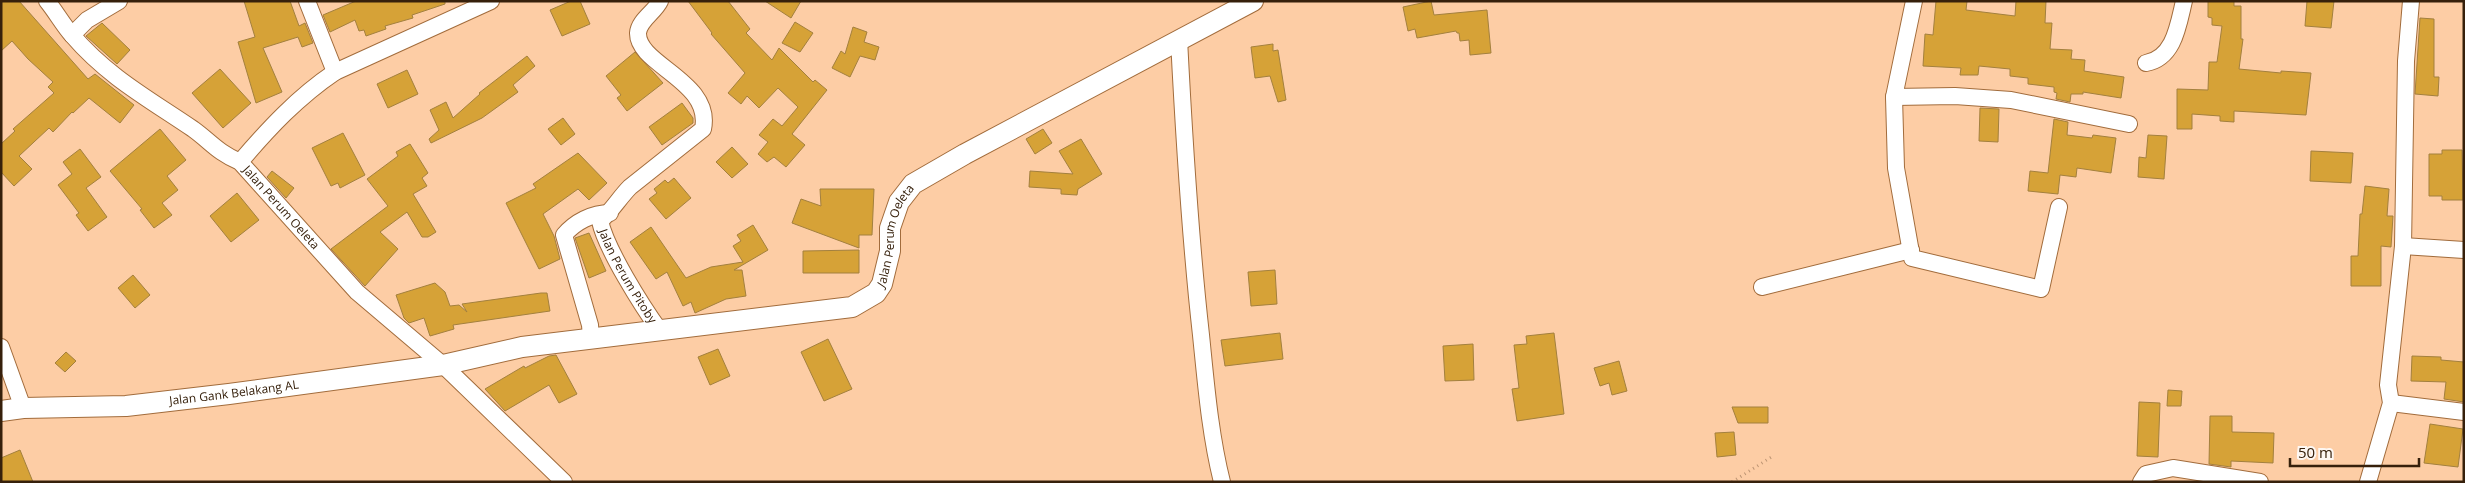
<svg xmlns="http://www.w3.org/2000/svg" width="2465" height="483" font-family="'Open Sans',sans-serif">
<rect width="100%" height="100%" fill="#fdcda5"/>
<!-- building -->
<path fill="#d6a237" stroke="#a3803e" d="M1,1H19L88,79L95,74L134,105L120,123L89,98L73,113L72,112L53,132L49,128L19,156L32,169L14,186L1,172V144L15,131L13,129L54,93L48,87L53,82L28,59L12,41L1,51Z
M244,1H290L299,26L305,23L313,43L302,47L298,37L263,48L282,92L256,103L238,42L255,37Z
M356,1H445V4L412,15L413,18L385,26L386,29L366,36L364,30L359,31L355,20L330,32L323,15Z
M571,1H580L590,24L562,36L550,10Z
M688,1H728L750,29L746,33L772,60L779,48L813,82L815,80L827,90L792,134L805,145L786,167L774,157L767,162L758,154L768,142L759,135L773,119L782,126L798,107L778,88L759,108L747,96L741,104L728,93L745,73L711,34L712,33Z
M765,1H801L791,18Z
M1431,1L1434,15L1487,10L1491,53L1470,55L1469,40L1460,41L1459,33H1457L1456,31L1417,38L1415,29L1408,31L1403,7Z
M1936,1H1967L1966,10L2015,16L2016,1H2046L2045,23H2052L2050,49L2072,50L2071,59L2085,60L2084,71L2124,77L2121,98L2083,92V94H2071L2070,102L2056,99L2057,93L2054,92V87L2028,84V78L2010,76V69L1979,66L1978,75H1960L1961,68L1923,66L1925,34L1933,35Z
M2208,1H2234V6H2241V39H2243L2239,69L2281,73V71L2311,73L2306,115L2234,111V122L2220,121V116L2192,114V129H2177V89L2208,90L2209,62H2217L2222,26L2212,25V18L2208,17Z
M2307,1H2334L2331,28L2305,26Z
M2420,18L2434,19V77H2439L2438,96L2415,94Z
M795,22L813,33L800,52L782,43Z
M102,23L130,50L117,64L86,36Z
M853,27L867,32L864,42L879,47L875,60L860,56L850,77L832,68L841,51L845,54Z
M1273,44V51L1278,50L1286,100L1278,102L1270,76L1255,78L1251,47Z
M635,52L663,83L627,111L617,98L621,95L606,76Z
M527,56L535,66L513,85L518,92L482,118L431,143L429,139L439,130L430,110L446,102L453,118L480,94L479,93Z
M220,69L251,103L223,128L192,93Z
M407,70L418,94L388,108L377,84Z
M682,103L693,118V123L662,145L649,127Z
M1980,108L1999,109L1998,142L1979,141Z
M563,118L575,134L561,145L548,129Z
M2054,119L2068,122L2067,135L2092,138L2093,135L2116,138L2111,173L2077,168L2076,177L2060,175L2058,194L2028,191L2030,171L2048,173Z
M160,129L186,160L167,176L178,190L162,203L172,215L154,228L140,210L142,209L110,171Z
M1043,129L1052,143L1035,154L1026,139Z
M343,133L365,175L340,188L338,183L331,186L312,148Z
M2148,135L2167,136L2164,179L2138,177L2139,157L2146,158Z
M1081,139L1102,174L1078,189L1077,195L1061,194V189L1029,187L1030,171L1073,174L1059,151Z
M410,144L428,173L422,178L427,186L413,194L436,232L428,237H422L407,212L380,232L398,249L365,286L331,249L388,206L367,179L398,156L396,152Z
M732,147L748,164L732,178L716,162Z
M80,149L101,177L86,188L107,217L88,231L76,215L79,213L58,185L72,174L63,162Z
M2442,150H2462L2463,200H2442V196H2429V154H2442Z
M2311,151L2353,153L2351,183L2310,181Z
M578,153L607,183L589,200L578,189L543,214L554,236L560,259L539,269L506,203L536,188L533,184Z
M272,171L294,188L286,198L267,177Z
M674,178L691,198L666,219L649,199L657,193L654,189L665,180L668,183Z
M2365,186L2389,189L2387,216H2393L2391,247L2381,246V286H2351V256H2358L2360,214H2362Z
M820,189H874L872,235H859V248L792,223L801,199L821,206Z
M237,193L259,220L231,242L210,216Z
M753,225L768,250L734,270H742L746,296L726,299L695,313L691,302L683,306L667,272L656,279L630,242L651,227L686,278L711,267L743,262L733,246L741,241L737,235Z
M589,233L606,271L589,278L575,238Z
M859,250V273H803V251Z
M1275,270L1277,304L1251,306L1248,272Z
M133,275L150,295L135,308L118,288Z
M435,283L445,292L450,306L459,305L467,312L462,304L541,293H547L550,311L453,325L454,329L430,336L424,318L409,323L404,318L396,295Z
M1280,333L1283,359L1225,366L1221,340Z
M1554,333L1564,414L1517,421L1512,389L1519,388L1514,345L1527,344L1526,336Z
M828,339L852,389L824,401L801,352Z
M1473,344L1474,380L1445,381L1443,346Z
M718,349L730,376L710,385L698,357Z
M66,352L76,361L65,372L55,363Z
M556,355L577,394L559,403L549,385L505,411L485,389L524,366L525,368L549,356Z
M2412,356L2441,357V360L2464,362V402L2444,399L2446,382L2411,381Z
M1619,361L1627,391L1612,395L1609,383L1600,386L1594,368Z
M2168,390L2182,391L2181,406H2167Z
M2139,402L2160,403L2158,457L2137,456Z
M1732,407H1768V423H1738Z
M2210,416H2232V432L2274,433L2273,463L2231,461V467L2209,464Z
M2430,424L2463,429L2458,467L2424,463Z
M1734,432L1736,455L1717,457L1715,433Z
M20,450L33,482H1V458Z"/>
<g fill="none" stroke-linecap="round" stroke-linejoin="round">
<defs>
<g id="minor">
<path id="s1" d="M47,1C56,12 63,25 72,35C108,77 149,99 193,129C211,142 217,152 240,162L357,292L443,365L564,482"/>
<path d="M307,1L335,72"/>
<path id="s2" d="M660,1C655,12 639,20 638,33C637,65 713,81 703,129L630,187C619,198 612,211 600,221C606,249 642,306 660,331"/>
<path d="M1914,1L1894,97L1955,96L2011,100L2129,124"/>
<path d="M72,35L87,20L119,1"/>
<path d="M1179,39C1184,138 1190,237 1201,335C1206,384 1210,434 1222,482"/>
<path d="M2146,63C2174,58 2178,26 2184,1"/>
<path d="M1894,97L1896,168L1912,258L2041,289L2059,207"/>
<path d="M240,162C269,128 298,97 335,72L491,1"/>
<path d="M2403,246L2464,250"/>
<path d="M1762,287L1911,250"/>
<path d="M591,337L590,325L564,235C575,222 592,213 610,213"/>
<path d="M1,347L23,408"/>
<path d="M2391,403L2464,412"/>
<path d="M2141,482L2146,474L2173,468L2260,482"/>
<path d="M2368,482L2391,403L2388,385L2403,246L2406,61L2411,1"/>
</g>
<g id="tertiary">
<path id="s3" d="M1,411L23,408L126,406L229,394L443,365L522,347L852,307L876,293L882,284L890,251V228L899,202L913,184L965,154L1253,1"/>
</g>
</defs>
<!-- minor casing -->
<use href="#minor" stroke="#a26c3c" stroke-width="18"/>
<!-- tertiary casing -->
<use href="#tertiary" stroke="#a26c3c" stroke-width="22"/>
<!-- path -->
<path stroke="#bc9473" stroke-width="3" stroke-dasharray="1 4" stroke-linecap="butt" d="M1732,482L1773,456"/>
<!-- minor -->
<use href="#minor" stroke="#fff" stroke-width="16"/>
<!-- tertiary -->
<use href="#tertiary" stroke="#fff" stroke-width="20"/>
</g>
<g text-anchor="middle" stroke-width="5" stroke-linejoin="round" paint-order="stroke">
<!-- street labels -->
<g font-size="12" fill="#36200b" stroke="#fdf7f2">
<text dy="4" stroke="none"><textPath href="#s1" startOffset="315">Jalan Perum Oeleta</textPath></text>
<text dy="4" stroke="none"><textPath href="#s3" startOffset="948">Jalan Perum Oeleta</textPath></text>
<text dy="4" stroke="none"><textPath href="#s2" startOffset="362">Jalan Perum Pitoby</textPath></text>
<text dy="4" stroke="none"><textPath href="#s3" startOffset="234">Jalan Gank Belakang AL</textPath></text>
</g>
</g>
<!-- border -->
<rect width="2465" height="483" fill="none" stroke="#36200b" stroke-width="5"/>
<!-- scale -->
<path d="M2290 458v8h129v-8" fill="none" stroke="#36200b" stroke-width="2.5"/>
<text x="2298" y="458" font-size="15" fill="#36200b" stroke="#fdf7f2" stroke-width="4" paint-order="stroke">50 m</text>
</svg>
